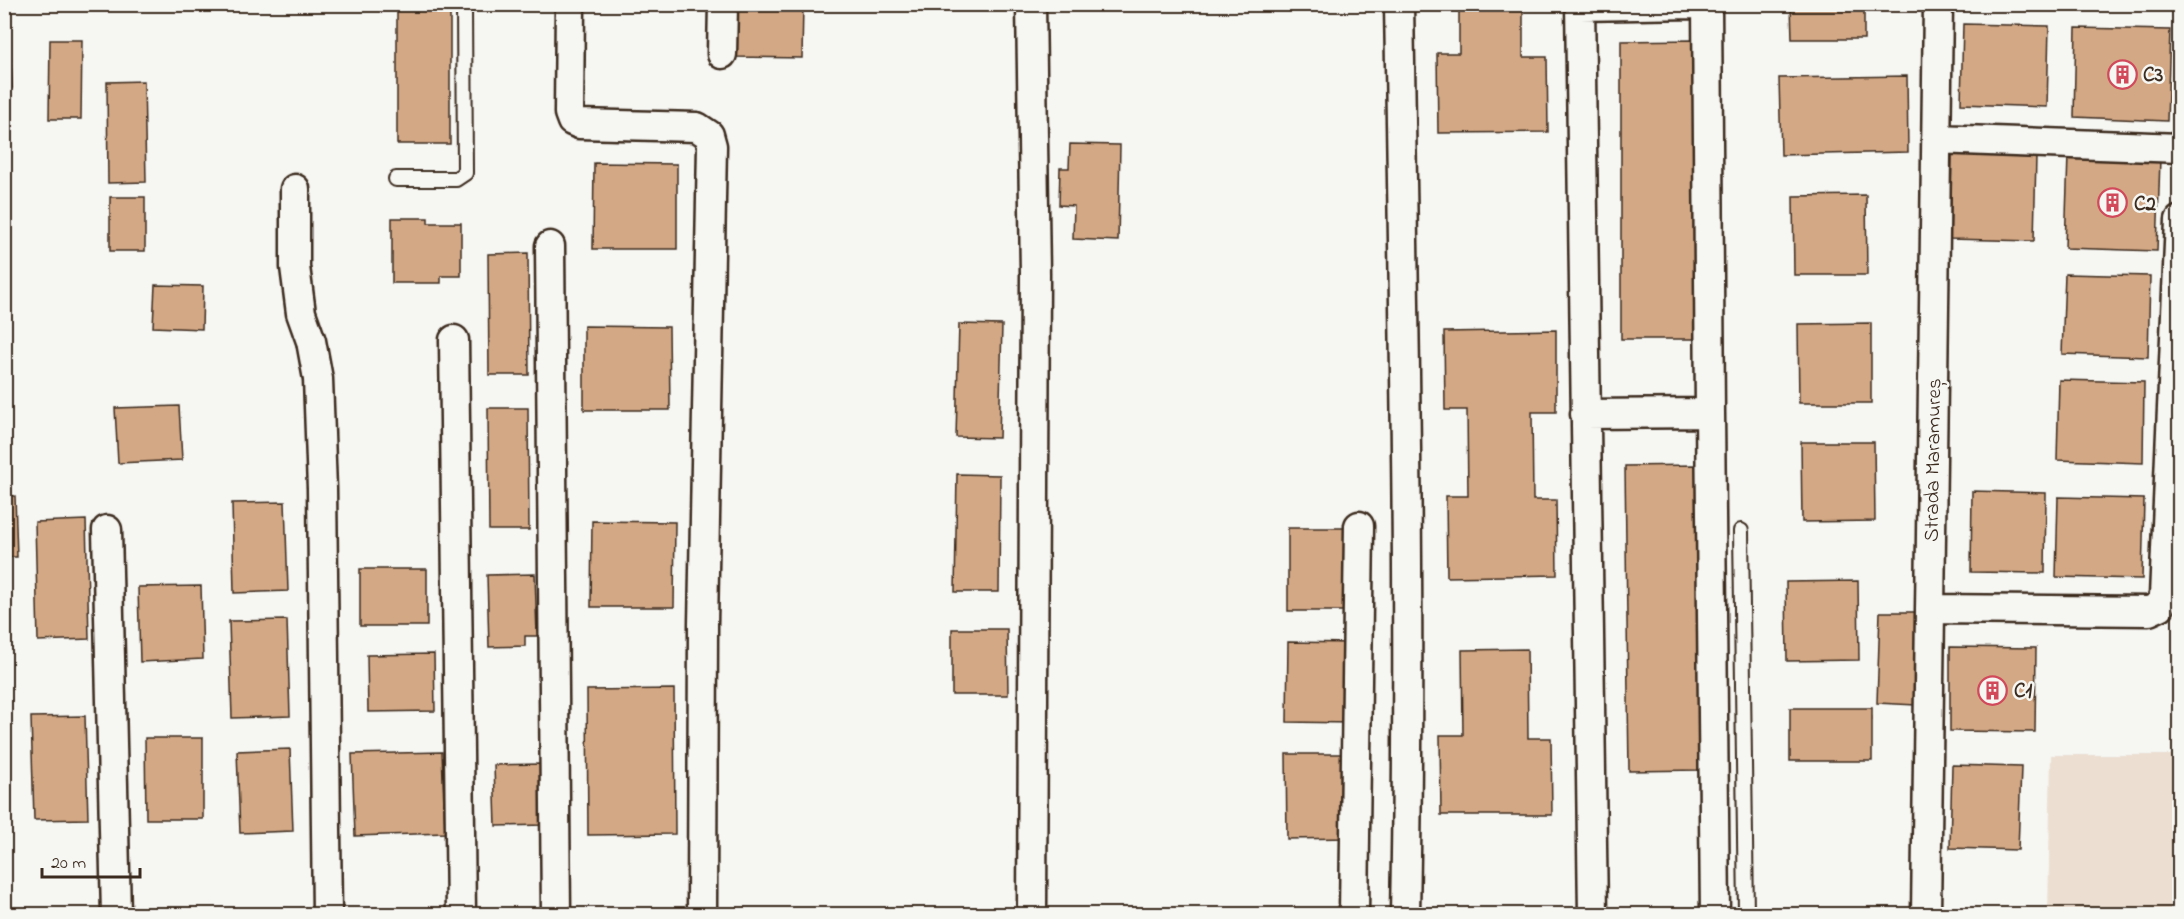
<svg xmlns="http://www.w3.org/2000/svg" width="2184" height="919" font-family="'Indie Flower',sans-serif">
<rect width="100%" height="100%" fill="#f6f6f2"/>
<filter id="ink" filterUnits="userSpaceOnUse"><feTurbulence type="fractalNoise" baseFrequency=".0167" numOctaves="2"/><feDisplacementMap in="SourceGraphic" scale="12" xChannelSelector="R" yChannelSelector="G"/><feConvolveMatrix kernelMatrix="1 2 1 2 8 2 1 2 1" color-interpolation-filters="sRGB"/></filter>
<g filter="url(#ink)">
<!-- built -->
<path fill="#ecdfd1" d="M2051,755H2179V914H2048Z"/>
<!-- building -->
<path fill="#d3a885" stroke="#3b2a1e" stroke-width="1.5" d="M397,4H450V144H397Z
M735,4H803L802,58L733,57Z
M1459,4H1523V57H1547L1548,132L1438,133L1437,53H1459Z
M1791,4H1864V39H1792Z
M1963,24L2049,26L2047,107L1961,104Z
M2076,28L2170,30L2167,121L2074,117Z
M4,29H10L12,88H4Z
M50,40H82L81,119H49Z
M1694,40L1695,339H1621V41Z
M1907,76L1908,152L1781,155L1779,78Z
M144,81L146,182L108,183L107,82Z
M1070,144L1120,145L1118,241L1073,239L1074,206L1059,205L1060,168H1069Z
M1952,154L2036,156L2034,241L1950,239Z
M2068,155L2160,158L2157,251L2065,248Z
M594,163L677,164V249H593Z
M1866,195L1867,275H1794L1793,196Z
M110,197H145V251H110Z
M392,218H428V223H461V276H441V283H392Z
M528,253L529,375H489L488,254Z
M2065,274L2150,276L2148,357L2062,354Z
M155,285L203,286L202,329L153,327Z
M1871,323V403H1799L1798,324Z
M959,324L1002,325L999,438L956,437Z
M584,326L669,327L670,410H584Z
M1556,330V412H1532L1533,500H1556L1557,575L1447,577L1446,496H1468L1467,410H1445L1444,332Z
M2059,380L2144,382L2143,463L2057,460Z
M179,406L182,460L118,463L115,408Z
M488,408H528L529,530H489Z
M1801,442H1874L1875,521L1802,522Z
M1697,465L1700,770L1629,771L1625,466Z
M957,474L1000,475L999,592H955Z
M1972,491L2046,493L2045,573L1971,572Z
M4,496H15L17,557H4Z
M2058,497L2144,499L2142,579L2056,577Z
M285,502L288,591L234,593L232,503Z
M86,520L89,639L38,641L35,522Z
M592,521L675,522L674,607H591Z
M1288,528H1348V611H1288Z
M360,569H427V626H360Z
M535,574L537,636H525V646L489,647L487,575Z
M1858,581L1859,660L1787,661L1786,582Z
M201,586L203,659L140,662L138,587Z
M1880,612H1918L1916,705L1877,703Z
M287,620L290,716L232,718L229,621Z
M952,629H1007L1008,695H952Z
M1288,642L1352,643L1351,723L1287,722Z
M1950,647L2036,648L2035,732L1950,731Z
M1527,649L1528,738H1551L1552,815H1441L1440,735H1463L1462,650Z
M434,654L435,711L368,712L367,655Z
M674,689L675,834L588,835L587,690Z
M1790,708H1872V761H1790Z
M85,716L88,819L34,820L31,717Z
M145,738H203V819H146Z
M290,749L293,831L240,833L237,751Z
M442,752L445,833L355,836L352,754Z
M1286,754H1348L1349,838L1287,839Z
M541,764L543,825L496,826L494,765Z
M1952,765L2021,767L2018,850L1950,848Z"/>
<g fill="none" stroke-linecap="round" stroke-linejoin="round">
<defs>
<path id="lane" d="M396,179H456L465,173L464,4
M1741,531L1746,914"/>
<path id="street" d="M570,4L569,113L572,121L579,124L697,127L709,135L712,146L703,624L702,914
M1031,4L1035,274L1032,914
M1399,4C1404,308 1411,611 1405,914
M1580,4L1593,914
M1580,6L1694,4
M722,54L723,4
M1936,139L2180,148
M295,189V267L301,313L311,341L318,379L322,489L327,914
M550,246L556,914
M454,340L461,914
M1710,413L1715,914
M1585,414L1710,413L1707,4
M107,530L116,914
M1930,609L2149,611L2160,606L2164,596L2180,220
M1354,914L1359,526
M1926,914L1938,4"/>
</defs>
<!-- lane casing -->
<use href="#lane" stroke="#3b2a1e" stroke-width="18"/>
<!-- street casing -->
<use href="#street" stroke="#3b2a1e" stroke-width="33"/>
<!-- lane -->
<use href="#lane" stroke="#f6f6f2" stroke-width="14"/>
<!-- street -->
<use href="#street" stroke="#f6f6f2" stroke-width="28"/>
</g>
</g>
<!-- icons -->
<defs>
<symbol id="building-ring" viewBox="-11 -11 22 22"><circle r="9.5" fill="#f6f6f2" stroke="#d1495b" stroke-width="1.5"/><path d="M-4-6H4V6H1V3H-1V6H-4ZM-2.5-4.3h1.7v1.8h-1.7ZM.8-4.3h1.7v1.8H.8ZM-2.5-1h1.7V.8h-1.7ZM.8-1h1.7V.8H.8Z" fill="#d1495b"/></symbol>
</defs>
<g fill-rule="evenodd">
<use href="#building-ring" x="2106" y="58" width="33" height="33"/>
<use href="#building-ring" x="2096" y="186" width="33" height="33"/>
<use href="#building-ring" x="1976" y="674" width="33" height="33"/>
</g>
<g text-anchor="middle" stroke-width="5" stroke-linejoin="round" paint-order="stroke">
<!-- poi labels -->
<g font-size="21" font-weight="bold" fill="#3b2a1e" stroke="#f6f6f2" text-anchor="start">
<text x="2143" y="81">C3</text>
<text x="2134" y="210">C2</text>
<text x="2014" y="697">C1</text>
</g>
<!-- street labels -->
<g font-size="21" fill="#3b2a1e" stroke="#f6f6f2">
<text transform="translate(1932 460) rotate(-89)" y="7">Strada Maramureș</text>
</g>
</g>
<!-- margin -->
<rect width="2184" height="919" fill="none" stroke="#f6f6f2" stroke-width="24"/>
<rect x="12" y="12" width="2160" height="895" fill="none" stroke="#3b2a1e" stroke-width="2" filter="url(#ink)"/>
<!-- scale -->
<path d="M42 868v9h98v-9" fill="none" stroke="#3b2a1e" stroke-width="3"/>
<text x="51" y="868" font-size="18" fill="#3b2a1e" stroke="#f6f6f2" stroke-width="4.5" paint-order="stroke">20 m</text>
</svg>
